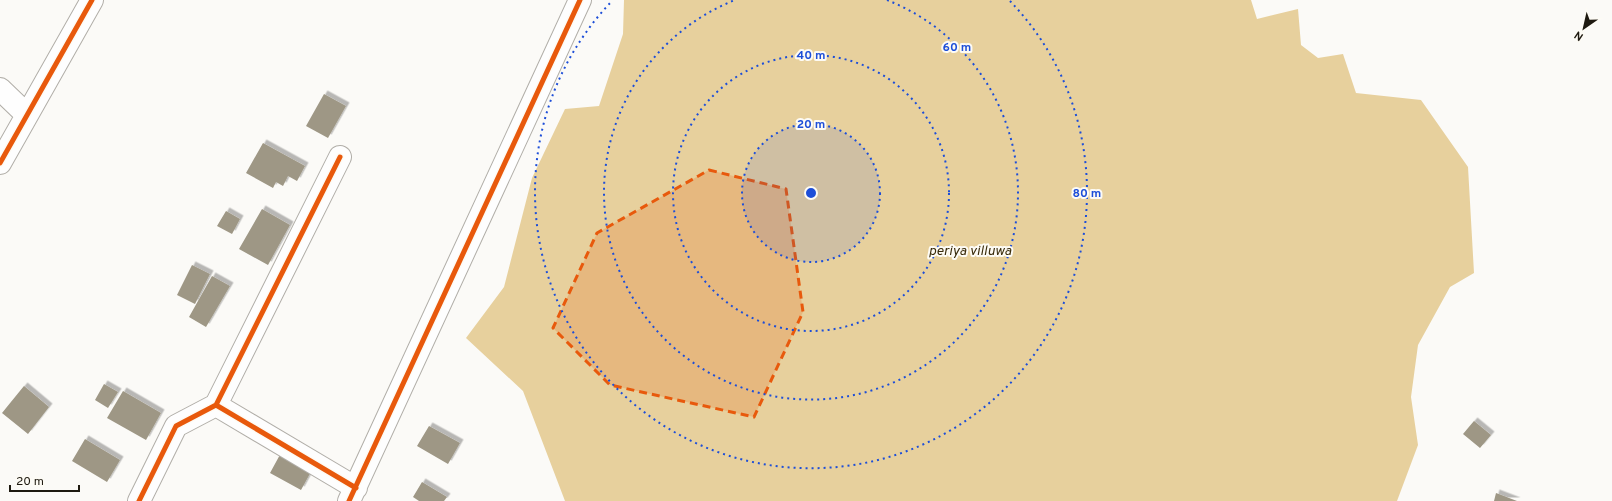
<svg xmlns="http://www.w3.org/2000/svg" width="1612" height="501" font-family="Overpass,sans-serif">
<defs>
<filter id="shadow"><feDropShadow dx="3.5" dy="-3.5" stdDeviation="0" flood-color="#0004"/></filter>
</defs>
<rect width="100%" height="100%" fill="#fbfaf7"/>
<!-- water -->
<path fill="#e7d09d" d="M624,0H1251L1257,19L1298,9L1301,45L1318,58L1343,54L1356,93L1421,100L1468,167L1474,273L1450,287L1418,345L1411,397L1418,445L1397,501H565L523,391L466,338L504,287L532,178L565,109L599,106L623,34Z"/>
<!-- building -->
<path fill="#9e9785" filter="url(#shadow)" d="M324,94L346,106L328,138L306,126Z
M263,143L305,166L297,181L288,176L283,186L276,182L273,188L246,173Z
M262,209L290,225L268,265L239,249Z
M226,211L240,219L232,234L217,226Z
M192,265L210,274L195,304L177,295Z
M212,276L230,286L206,327L189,317Z
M104,384L118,392L108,408L95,400Z
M24,386L49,407L28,434L2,413Z
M123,391L161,413L146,440L107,418Z
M1474,421L1491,435L1480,448L1463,434Z
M429,426L460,443L448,464L417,446Z
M85,439L120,460L107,482L72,461Z
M282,451L313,468L301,490L270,473Z
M422,482L447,497L444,501H419L413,497Z
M1496,493L1517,501H1494Z"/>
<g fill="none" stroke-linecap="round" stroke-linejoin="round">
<defs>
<path id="minor" d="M0,89L27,115
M0,163L92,0
M216,405L340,157
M139,501L176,426L216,405L356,488
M349,501L580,0"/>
</defs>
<!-- minor casing -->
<use href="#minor" stroke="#b1aea8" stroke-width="24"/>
<!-- minor -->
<use href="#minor" stroke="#fefefe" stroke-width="22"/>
<defs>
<path id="cycleway" d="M0,163L92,0
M216,405L340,157
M139,501L176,426L216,405L356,488
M349,501L580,0"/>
</defs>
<!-- cycleway casing -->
<use href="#cycleway" stroke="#fdfbf5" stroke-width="8"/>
<!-- cycleway -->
<use href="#cycleway" stroke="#e8590c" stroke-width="5"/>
</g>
<!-- marked area -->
<path fill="#e8590c" fill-opacity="0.2" stroke="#e8590c" stroke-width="3" stroke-dasharray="8 5" stroke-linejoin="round" d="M709,170L786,189L803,312L754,417L610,385L553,328L597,233Z"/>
<!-- distance rings -->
<circle cx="811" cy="193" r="69" fill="#1d4ed8" fill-opacity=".12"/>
<g fill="none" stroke="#1d4ed8" stroke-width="2" stroke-dasharray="2 4">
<circle cx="811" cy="193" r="69"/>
<circle cx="811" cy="193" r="138"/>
<path d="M887 0A207 207 0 1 1 735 0"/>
<path d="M1010 1A276 276 0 1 1 612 1"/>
</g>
<g text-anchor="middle" stroke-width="4" stroke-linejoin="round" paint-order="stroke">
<!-- water labels -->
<g font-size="14" font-style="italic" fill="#392b0b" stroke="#fdfbf5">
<text x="970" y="255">periya villuwa</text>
</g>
</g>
<circle cx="811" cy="193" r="6" fill="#1d4ed8" stroke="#fdfbf5" stroke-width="2"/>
<g font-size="12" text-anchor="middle" font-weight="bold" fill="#1d4ed8" stroke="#fdfbf5" stroke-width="4" stroke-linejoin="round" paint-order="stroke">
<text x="957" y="51">60 m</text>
<text x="811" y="59">40 m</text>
<text x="811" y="128">20 m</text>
<text x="1087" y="197">80 m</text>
</g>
<!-- north arrow -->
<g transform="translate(1584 28) rotate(214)" stroke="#fdfbf5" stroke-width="3" paint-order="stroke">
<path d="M0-3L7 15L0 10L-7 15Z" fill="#1d1910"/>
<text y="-6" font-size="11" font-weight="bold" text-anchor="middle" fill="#1d1910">N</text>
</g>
<!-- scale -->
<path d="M10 485v6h69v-6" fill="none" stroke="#1d1910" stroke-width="2"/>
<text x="16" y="485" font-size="12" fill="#1d1910" stroke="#fdfbf5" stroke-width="3" paint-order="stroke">20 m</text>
</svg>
